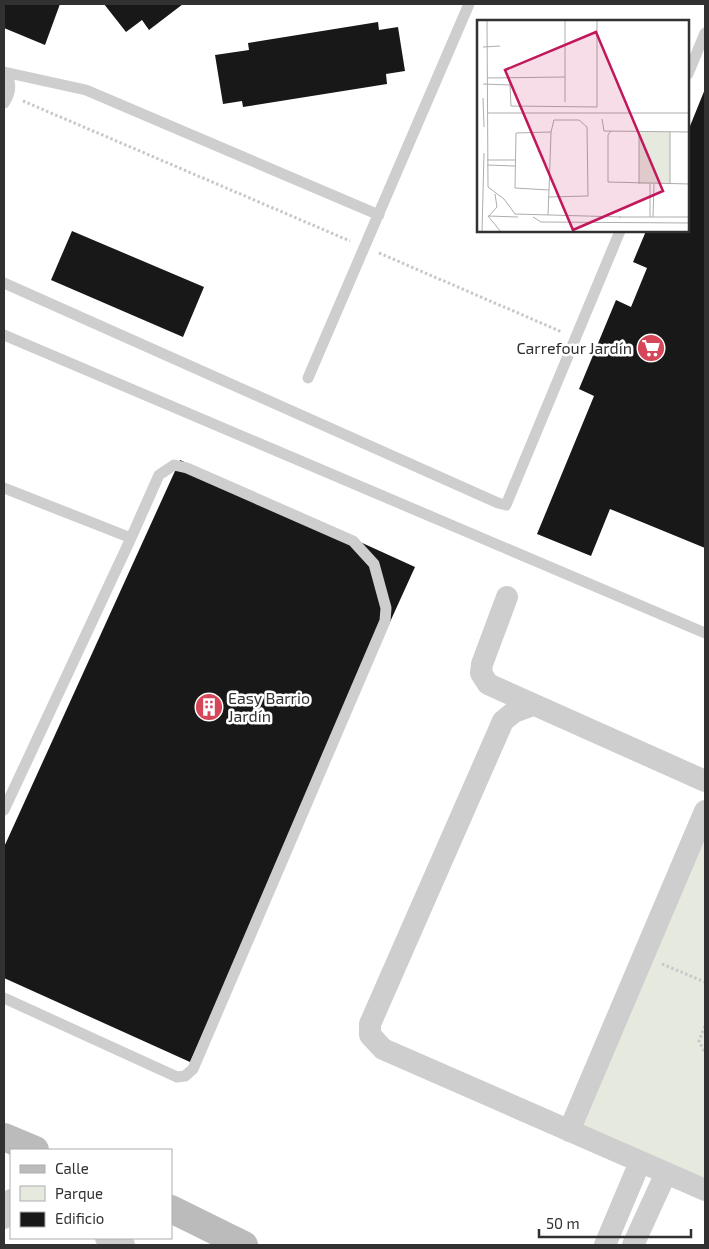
<svg xmlns="http://www.w3.org/2000/svg" width="709" height="1249" font-family="'Exo 2',sans-serif">
<rect width="100%" height="100%" fill="#fff"/>
<!-- green -->
<path fill="#e5e9de" d="M705,811V1190L569,1131Z"/>
<!-- building -->
<path fill="#181818" d="M4,4H60L45,45L4,28Z
M104,4H183L149,30L142,20L126,32Z
M378,22L379,30L398,27L405,71L386,74L387,84L243,107L242,101L223,104L215,55L249,50L248,43Z
M705,89V548L610,509L591,556L537,534L594,396L579,389L616,300L631,307L647,268L633,262L646,231H688V131Z
M72,231L204,287L183,337L51,280Z
M180,460L415,567L190,1062L4,978V847Z"/>
<g fill="none" stroke-linecap="round" stroke-linejoin="round">
<!-- path -->
<path stroke="#c8c8c8" stroke-width="3" stroke-dasharray="2.5 2.5" stroke-linecap="butt" d="M23,101L350,241
M379,253L562,332
M662,964L705,982
M705,1026L699,1041L705,1053"/>
<!-- service -->
<path stroke="#cecece" stroke-width="11" d="M4,72L86,90L379,215
M688,74L705,33
M4,103C11,93 11,85 7,74
M4,283L498,503L506,505L620,231
M4,335L705,633
M308,378L469,4
M4,488L131,538L4,810
M4,998L177,1077L185,1076L193,1069L385,621L386,608L374,564L353,541L187,468L174,465L159,475L131,538"/>
<!-- minor -->
<path stroke="#cecece" stroke-width="22" d="M507,597L482,664L481,673L488,684L705,781
M533,705L514,712L503,721L370,1024V1035L383,1049L705,1190
M569,1131L705,811
M4,1218L11,1200
M106,1238L124,1245
M605,1245L640,1162
M633,1245L666,1173"/>
<!-- secondary -->
<path stroke="#bbb" stroke-width="28" d="M4,1137L35,1150
M171,1209L244,1245"/>
</g>
<!-- icons -->
<defs>
<symbol id="supermarket-disc" viewBox="-11 -11 22 22"><circle r="9.5" fill="#d54659" stroke="#fff"/><path d="M-6-5.5h2.5l.6 2H6L4.5 2H-2.5L-4.4-4H-6ZM-1.5 3.2a1.3 1.3 0 1 0 .1 0ZM3 3.2a1.3 1.3 0 1 0 .1 0Z" fill="#fff"/></symbol>
<symbol id="building-disc" viewBox="-11 -11 22 22"><circle r="9.5" fill="#d54659" stroke="#fff"/><path d="M-4-6H4V6H1V3H-1V6H-4ZM-2.5-4.3h1.7v1.8h-1.7ZM.8-4.3h1.7v1.8H.8ZM-2.5-1h1.7V.8h-1.7ZM.8-1h1.7V.8H.8Z" fill="#fff"/></symbol>
</defs>
<g fill-rule="evenodd">
<use href="#supermarket-disc" x="635" y="332" width="32" height="32"/>
<use href="#building-disc" x="193" y="691" width="32" height="32"/>
</g>
<g text-anchor="middle" stroke-width="5" stroke-linejoin="round" paint-order="stroke">
<!-- poi labels -->
<g font-size="16" fill="#313131" stroke="#fff" text-anchor="end">
<text x="632" y="354">Carrefour Jardín</text>
<text x="228" y="704" text-anchor="start">Easy Barrio<tspan x="228" dy="18">Jardín</tspan></text>
</g>
</g>
<!-- overview -->
<g transform="translate(477 20)">
<rect width="212" height="212" fill="#fff"/>
<path d="M162,112H193V164H162Z" fill="#e5e9de"/>
<path fill="none" stroke="#adadad" stroke-width="1" d="M10,0L11,167L27,179L38,194L144,197M6,27L23,26M10,58L88,57M6,64L33,65L34,86L120,87V0M6,78L7,107M88,82V0M10,93H213M125,99L127,111L213,112M134,111L131,115V162L213,164M74,112L72,170L38,168L39,113ZM10,140H38M10,145L38,146M162,164V112M193,164V112M71,177L111,176L110,107L102,100H77L74,112M71,195L72,170M11,196L24,212M11,196L41,197M11,197L20,187L18,174M56,197L64,202L213,203M142,197H213M173,197V164M176,197L177,164M5,212L7,133"/>
<path fill="#c2185b" fill-opacity="0.15" stroke="#c2185b" stroke-width="2.5" d="M119,12L186,171L96,210L28,50Z"/>
<rect width="212" height="212" fill="none" stroke="#313131" stroke-width="2.5"/>
</g>
<!-- border -->
<rect width="709" height="1249" fill="none" stroke="#313131" stroke-width="10"/>
<!-- legend -->
<rect x="10" y="1149" width="162" height="90" fill="#ffffff" stroke="#adadad"/>
<rect x="20" y="1165" width="25" height="8" fill="#bbbbbb" stroke="#adadad"/>
<text x="55" y="1174" font-size="15" fill="#313131">Calle</text>
<rect x="20" y="1186" width="25" height="15" fill="#e5e9de" stroke="#adadad"/>
<text x="55" y="1199" font-size="15" fill="#313131">Parque</text>
<rect x="20" y="1212" width="25" height="15" fill="#181818" stroke="#adadad"/>
<text x="55" y="1224" font-size="15" fill="#313131">Edificio</text>
<!-- scale -->
<path d="M539 1229v8h152v-8" fill="none" stroke="#313131" stroke-width="2.5"/>
<text x="546" y="1229" font-size="15" fill="#313131" stroke="#ffffff" stroke-width="4" paint-order="stroke">50 m</text>
</svg>
